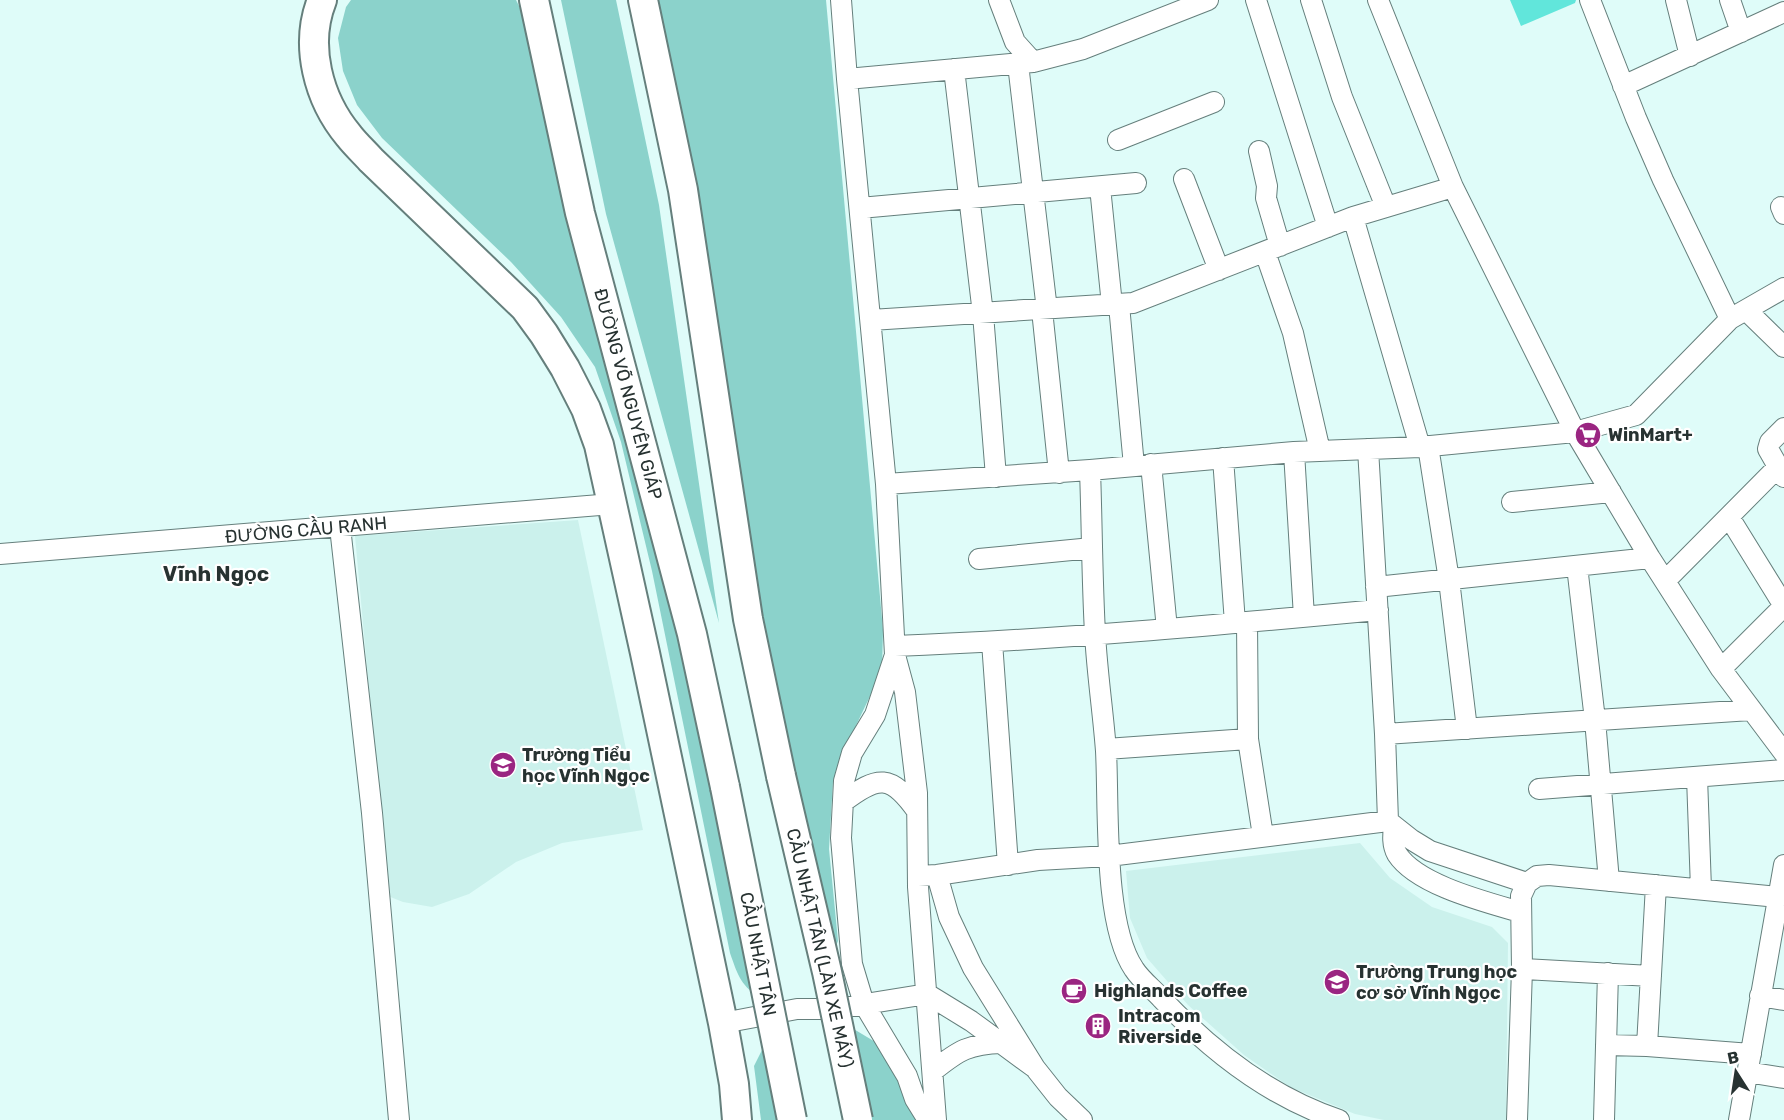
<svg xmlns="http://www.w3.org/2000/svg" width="1784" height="1120" font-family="Rubik,sans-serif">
<rect width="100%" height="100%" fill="#dffcf9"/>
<!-- built -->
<path fill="#cbf1ec" d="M578,520L643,830L562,843L516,862L469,894L432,907L403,902L388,896L355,536Z
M1360,843L1390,878L1432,907L1492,927L1508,943L1506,1120H1384L1355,1114L1290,1087L1244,1055L1188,1005L1147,958L1130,918L1126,871Z"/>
<!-- green -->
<path fill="#8bd2cb" d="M351,0H516L521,10L566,210L680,626L758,997C740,984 737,973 730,953L652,571L621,442L595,367L561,317L511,262L382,138L357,105L343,71L338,38L346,7Z
M561,0H616L659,205L719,623L606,214Z
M655,0H826L883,630L882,671L851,736L833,781L829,849L838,941L835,948L758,615Z
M847,1025L877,1043L909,1100L916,1120H867Z
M767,1040L783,1120H761L754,1066Z"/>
<!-- water -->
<path fill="#61e6db" d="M1510,0H1576L1575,3L1521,26Z"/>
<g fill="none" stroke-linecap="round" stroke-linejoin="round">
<defs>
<path id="minor" d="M841,0L847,79L886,484L895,655L905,692L917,793L918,887L936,1120
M999,0L1015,42L1033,62
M1256,0L1328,227
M1311,0L1342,97L1386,207
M1378,0L1453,187L1575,432L1650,558L1721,669L1784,753
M1590,0L1636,118L1663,180L1730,319
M1676,0L1690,56
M1730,0L1741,32
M1018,64L1047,310
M954,69L983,314L996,477
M847,79L1033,62L1083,49L1208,0
M1623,86L1784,12
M1118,140L1214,102
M1259,151L1267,186L1266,198L1280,246
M1184,179L1219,270
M1100,187L1112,305
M1781,207L1784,214
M860,208L1136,183
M1353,217L1420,447
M1265,252L1293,333L1320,451
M1119,305L1134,466
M1042,310L1059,473
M1746,310L1784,347
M871,320L1133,303L1353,217L1453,187
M1784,428L1770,442L1768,449L1784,477
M1428,446L1449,580L1467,729
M1368,449L1385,734L1388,821L1412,840L1430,851L1527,883
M1294,452L1304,617
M1223,458L1235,623
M1151,464L1167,629
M1090,470C1092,525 1092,579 1095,633C1097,673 1103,711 1106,751C1109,806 1103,924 1134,969C1141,980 1153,989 1162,999C1211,1051 1270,1097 1339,1120
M886,484L1090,470L1294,452L1420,447L1575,432L1636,415L1730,319L1784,288
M1512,502L1611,492
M1729,517L1784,606
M340,527L372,813L399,1120
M0,554L612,504
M979,559L1092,548
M1577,566L1595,720L1609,881
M1665,581L1777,468
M1376,587L1650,558
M992,642L1008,865
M895,646C1056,640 1217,625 1378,610
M895,655L875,715L852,753L844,781L841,838L852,964L864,1004L907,1076L915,1099L928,1120
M1721,669L1784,606
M1385,734L1751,710
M1248,739L1263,836
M1106,749L1248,739L1247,622
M1697,777L1701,889
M1539,789L1784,770
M843,802C878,775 891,774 917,811
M1394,826C1393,835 1392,845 1397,854C1417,885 1486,902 1520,912
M937,875L949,917L973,968L1035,1068L1058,1097L1082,1120
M918,876L937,875L1038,860L1109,856L1388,821
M1656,885L1647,1046L1751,1054
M1522,969L1651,976
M1760,996L1784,1000
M723,1023L797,1009H834L927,994L971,1021L1035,1068
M1606,1045L1647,1046
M933,1071C959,1050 969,1044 1002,1043
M1747,1072L1784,1078
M1517,1120L1522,969L1521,896L1527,883L1537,876L1549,875L1778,897
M1604,1120L1608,973
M1739,1120L1784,865"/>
<path id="highway" d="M322,0C304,45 318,99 349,136C356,145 364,152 371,160L525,308L544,334L565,368L586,409L599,445L645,653L723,1023L734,1084L737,1120
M534,0L580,213L692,634L725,787
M643,0L683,190L748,619L781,776"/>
</defs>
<!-- minor casing -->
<use href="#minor" stroke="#657f7c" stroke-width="22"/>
<!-- highway casing -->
<use href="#highway" stroke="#657f7c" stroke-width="32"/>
<!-- minor -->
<use href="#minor" stroke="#fff" stroke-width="20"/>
<!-- highway -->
<use href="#highway" stroke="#fff" stroke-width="28"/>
<defs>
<path id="highway-bridge" d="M781,776L827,972L858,1120
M725,787L792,1120"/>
</defs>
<!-- highway-bridge casing -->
<use href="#highway-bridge" stroke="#657f7c" stroke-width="32" stroke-linecap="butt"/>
<!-- highway-bridge -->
<use href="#highway-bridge" stroke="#fff" stroke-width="28"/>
</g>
<!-- icons -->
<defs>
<symbol id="supermarket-disc" viewBox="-11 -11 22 22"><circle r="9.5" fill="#9a2581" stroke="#fff"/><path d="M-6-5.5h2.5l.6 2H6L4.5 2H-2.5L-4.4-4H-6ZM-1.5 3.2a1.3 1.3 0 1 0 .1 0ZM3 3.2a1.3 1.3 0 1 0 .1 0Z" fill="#fff"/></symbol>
<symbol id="school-disc" viewBox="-11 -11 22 22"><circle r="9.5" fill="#9a2581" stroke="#fff"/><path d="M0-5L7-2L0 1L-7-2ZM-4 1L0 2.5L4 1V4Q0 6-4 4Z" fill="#fff"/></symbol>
<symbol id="cafe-disc" viewBox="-11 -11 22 22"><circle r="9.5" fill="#9a2581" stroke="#fff"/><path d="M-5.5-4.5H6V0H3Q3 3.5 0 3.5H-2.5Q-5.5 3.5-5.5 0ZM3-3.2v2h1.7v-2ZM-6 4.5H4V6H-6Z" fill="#fff"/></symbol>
<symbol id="building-disc" viewBox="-11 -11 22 22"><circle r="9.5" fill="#9a2581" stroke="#fff"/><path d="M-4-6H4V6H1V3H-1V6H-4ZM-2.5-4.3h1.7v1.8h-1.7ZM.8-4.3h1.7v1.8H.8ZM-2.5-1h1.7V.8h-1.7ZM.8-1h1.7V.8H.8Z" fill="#fff"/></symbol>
</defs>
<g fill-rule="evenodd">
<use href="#supermarket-disc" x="1573" y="420" width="30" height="30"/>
<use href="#school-disc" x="488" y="750" width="30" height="30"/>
<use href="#school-disc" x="1322" y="967" width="30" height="30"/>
<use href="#cafe-disc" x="1059" y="976" width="30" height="30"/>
<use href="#building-disc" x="1083" y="1011" width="30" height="30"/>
</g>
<g text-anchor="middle" stroke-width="4.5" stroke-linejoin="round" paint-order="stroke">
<!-- street labels -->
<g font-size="18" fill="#273231" stroke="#fff">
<text transform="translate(628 394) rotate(75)" y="6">ĐƯỜNG VÕ NGUYÊN GIÁP</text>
<text transform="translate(306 530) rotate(-5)" y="6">ĐƯỜNG CẦU RANH</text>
<text transform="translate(820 948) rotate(77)" y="6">CẦU NHẬT TÂN (LÀN XE MÁY)</text>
<text transform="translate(758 954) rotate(79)" y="6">CẦU NHẬT TÂN</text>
</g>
<!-- poi labels -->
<g font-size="18" font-weight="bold" fill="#273231" stroke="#fff" text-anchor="start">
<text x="1608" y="441">WinMart+</text>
<text x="522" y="761">Trường Tiểu<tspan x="522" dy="21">học Vĩnh Ngọc</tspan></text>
<text x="1356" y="978">Trường Trung học<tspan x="1356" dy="21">cơ sở Vĩnh Ngọc</tspan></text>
<text x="1094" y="997">Highlands Coffee</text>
<text x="1118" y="1022">Intracom<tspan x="1118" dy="21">Riverside</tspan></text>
</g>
<!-- quarter labels -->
<g font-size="21" font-weight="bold" fill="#273231" stroke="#fff">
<text x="216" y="581">Vĩnh Ngọc</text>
</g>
</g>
<!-- north arrow -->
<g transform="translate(1736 1072) rotate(348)" stroke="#ffffff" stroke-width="4.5" paint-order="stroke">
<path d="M0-4.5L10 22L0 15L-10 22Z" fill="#273231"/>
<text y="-9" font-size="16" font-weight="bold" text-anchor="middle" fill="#273231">B</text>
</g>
</svg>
